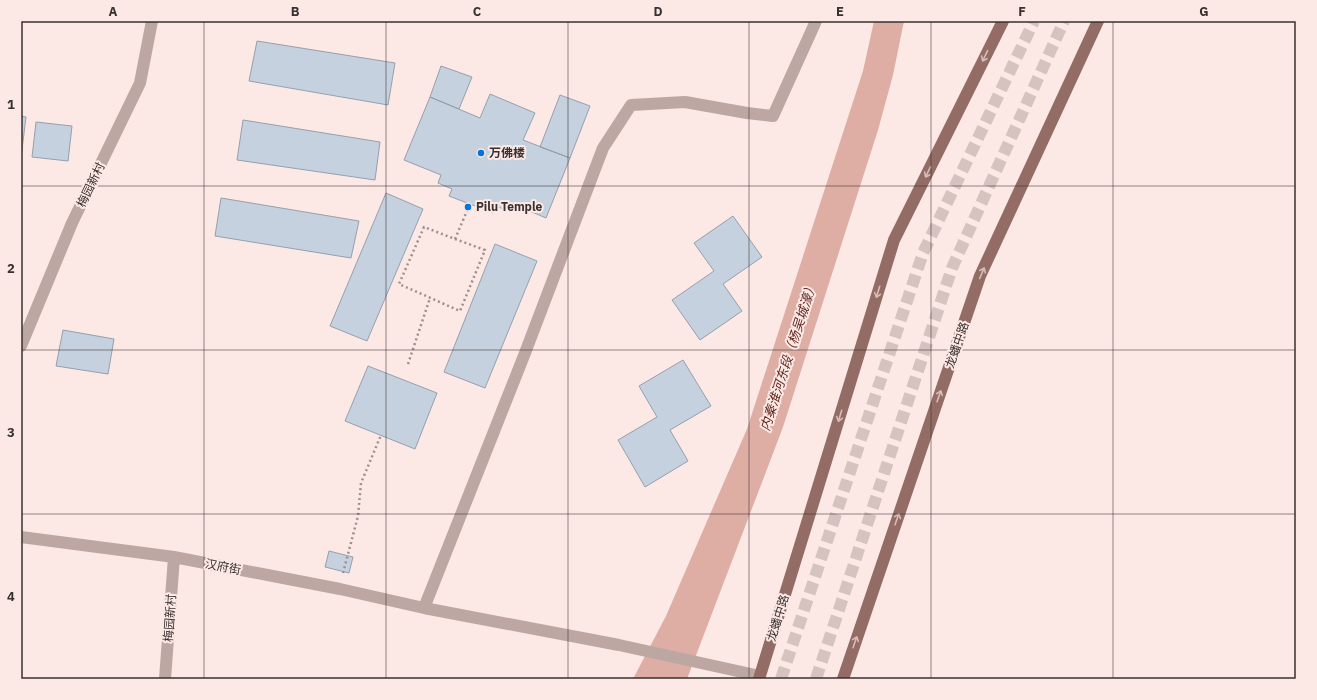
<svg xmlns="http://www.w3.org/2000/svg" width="1317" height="700" font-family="'IBM Plex Sans','Noto Sans SC',sans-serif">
<rect width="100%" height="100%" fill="#fce8e4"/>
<!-- water -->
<path fill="#deada4" d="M874,21H904L893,75L878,130L783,427L687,679H633L666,616L747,429L863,71Z"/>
<!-- building -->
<path fill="#c5d1de" stroke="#95a0ad" d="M257,41L395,63L388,105L249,81Z
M441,66L472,77L459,109L430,97Z
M490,94L535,113L523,140L570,158L546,218L513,204L510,212L496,206L493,213L449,196L452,189L438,183L441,175L404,160L430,97L480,118Z
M560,95L590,106L570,158L540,147Z
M21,116L26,117L21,158Z
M243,120L380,142L375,180L237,160Z
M36,122L72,126L68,161L32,157Z
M386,193L423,209L367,341L330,326Z
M221,198L359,221L351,258L215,236Z
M733,216L762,257L723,284L742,311L700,340L672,300L714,271L694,243Z
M495,244L537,261L485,388L444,372Z
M63,330L114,339L108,374L56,366Z
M683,360L711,406L670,430L688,461L645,487L618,440L657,417L639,386Z
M368,366L437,393L415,449L345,421Z
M329,551L353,557L349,573L325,567Z"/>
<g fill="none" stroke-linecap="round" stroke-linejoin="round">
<!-- highway-tunnel -->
<path stroke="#d5c3c0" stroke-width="12" stroke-dasharray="12 6" stroke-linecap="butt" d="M781,679L923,253L1034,21
M816,679L952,268L1064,21"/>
<!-- path -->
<path stroke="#9d8f8c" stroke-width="2.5" stroke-dasharray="2 3" stroke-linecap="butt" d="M455,239L485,250L460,311L399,284L424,227L455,239L470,204
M408,364L430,298
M343,573L358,516L361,483L381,435"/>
<!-- minor -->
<path stroke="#bda7a3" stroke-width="12" d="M21,346L72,223L140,83L152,21
M21,537L174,557L340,589L424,608L619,645L760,676
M424,608L525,353L603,148L631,105L685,102L747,113L773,116L816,21
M165,679L174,557"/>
<!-- major -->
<path stroke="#926c65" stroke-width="12" d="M759,679L894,240L1003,21
M843,679L980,276L1098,21"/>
</g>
<!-- one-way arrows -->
<defs><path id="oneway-shaft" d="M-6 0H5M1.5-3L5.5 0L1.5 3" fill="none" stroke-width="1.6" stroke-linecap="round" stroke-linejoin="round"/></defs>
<g stroke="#d7bdb8">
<use href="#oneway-shaft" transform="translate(985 56) rotate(116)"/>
<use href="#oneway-shaft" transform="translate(928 172) rotate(116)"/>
<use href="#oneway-shaft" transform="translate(982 273) rotate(-67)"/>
<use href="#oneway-shaft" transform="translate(878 292) rotate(107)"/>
<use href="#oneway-shaft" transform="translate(939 396) rotate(-71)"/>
<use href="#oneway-shaft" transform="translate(840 416) rotate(107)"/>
<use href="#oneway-shaft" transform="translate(897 519) rotate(-71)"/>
<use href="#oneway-shaft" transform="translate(855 642) rotate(-71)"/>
</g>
<!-- grid -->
<path fill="none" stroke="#38312f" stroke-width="1" stroke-opacity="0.55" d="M204,21V679M386,21V679M568,21V679M749,21V679M931,21V679M1113,21V679M21,186H1296M21,350H1296M21,514H1296"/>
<!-- markers -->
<g fill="#0075dc" stroke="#fce8e4" stroke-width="1.5">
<circle cx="481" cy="153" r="4"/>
<circle cx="468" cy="207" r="4"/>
</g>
<g text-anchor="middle" stroke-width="4" stroke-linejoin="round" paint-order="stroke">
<!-- poi labels -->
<g font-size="12" font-weight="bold" fill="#38312f" stroke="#fce8e4" text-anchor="start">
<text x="489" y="157">万佛楼</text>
<text x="476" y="211">Pilu Temple</text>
</g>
<!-- street labels -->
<g font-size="12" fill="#38312f" stroke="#fce8e4">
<text transform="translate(91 185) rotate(-64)" y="4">梅园新村</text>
<text transform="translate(957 345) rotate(-71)" y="4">龙蟠中路</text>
<text transform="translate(223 567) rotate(11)" y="4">汉府街</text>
<text transform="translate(170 618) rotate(-86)" y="4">梅园新村</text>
<text transform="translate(778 618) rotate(-73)" y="4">龙蟠中路</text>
</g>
<!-- water labels -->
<g font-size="13" font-style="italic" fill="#62261e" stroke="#fce8e4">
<text transform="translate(788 356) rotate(-72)" y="5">内秦淮河东段（杨吴城濠）</text>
</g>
</g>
<!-- border -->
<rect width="1317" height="700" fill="none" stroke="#fce8e4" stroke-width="44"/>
<rect x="22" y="22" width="1273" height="656" fill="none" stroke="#38312f" stroke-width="1.5"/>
<g font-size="13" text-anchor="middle" font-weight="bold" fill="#38312f">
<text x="113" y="16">A</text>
<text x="295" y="16">B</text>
<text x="477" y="16">C</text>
<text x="658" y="16">D</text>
<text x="840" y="16">E</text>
<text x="1022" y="16">F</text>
<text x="1204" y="16">G</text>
<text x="11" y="109">1</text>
<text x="11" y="273">2</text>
<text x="11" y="437">3</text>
<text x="11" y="601">4</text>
</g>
</svg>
